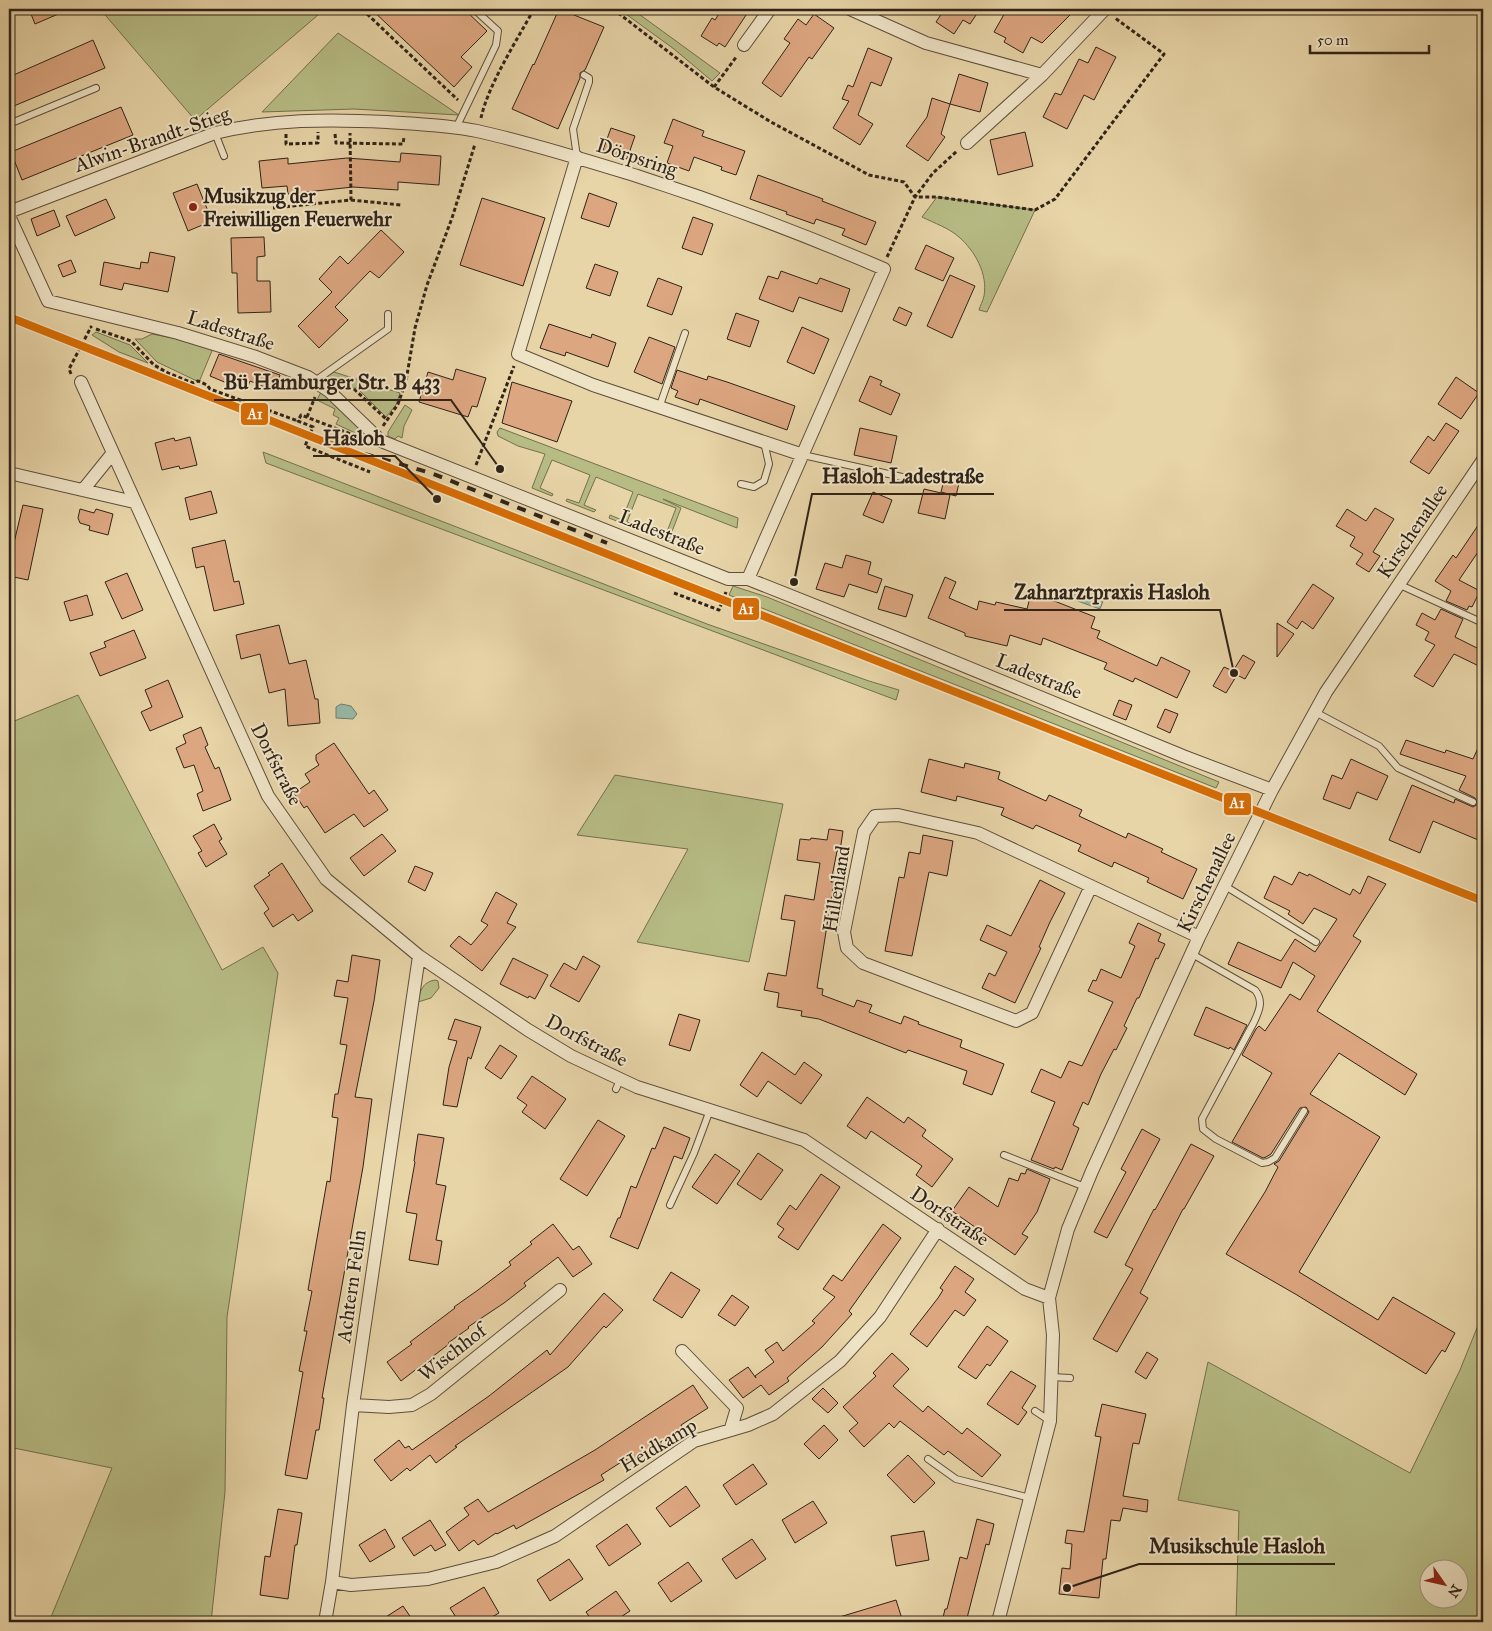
<svg xmlns="http://www.w3.org/2000/svg" width="1492" height="1631" font-family="'IM FELL Great Primer',serif">
<rect width="100%" height="100%" fill="#e7d4a7"/>
<filter id="stains"><feTurbulence type="fractalNoise" baseFrequency=".004" numOctaves="4"/><feColorMatrix values="0 0 0 0 .2 0 0 0 0 .09 0 0 0 0 .02 0 0 0 .5 -.17"/></filter>
<radialGradient id="worn" r=".72"><stop offset=".6" stop-color="#630" stop-opacity="0"/><stop offset="1" stop-color="#630" stop-opacity=".3"/></radialGradient>
<!-- green -->
<path fill="#b7bc85" stroke="#74704e" fill-rule="evenodd" d="M100,9H325L195,120Z
M619,9H632L720,73L712,81L674,49Z
M338,33L459,115L354,109L262,112Z
M937,197L1035,210L987,312L979,310C980,306 983,301 984,296C988,274 975,251 959,237C949,228 934,223 922,217Z
M96,332L130,345L148,363L119,352L92,335Z
M152,334L214,346L199,382L157,362L135,339H142Z
M334,372L400,393L396,405L386,417L357,388L335,389L330,384V381L326,377Z
M321,392L331,397L369,437L368,439L336,424L339,418L333,415L335,409L317,400Z
M405,405L412,410L404,426L402,438L398,436L395,439L388,436V432Z
M500,428L738,518L737,528L663,499L681,508L668,542L651,535L652,532L665,537L676,508L638,494L627,522L638,526L637,529L609,518L610,515L622,520L633,492L596,477L584,505L596,510L594,512L566,501L567,499L579,503L590,475L552,460L540,488L553,494L552,496L532,488L545,454L518,446L498,436L497,432Z
M263,452L707,624L869,681L899,690L896,700L266,463Z
M733,586L767,597L1219,782L1216,788L729,595Z
M78,695L222,970L263,947L278,973L227,1317L225,1492L211,1622H49L112,1468L9,1447V722H12Z
M615,775L783,804L749,962L637,942L688,849L577,835Z
M435,980L438,981L439,988L431,998L418,1002C420,990 423,982 435,980Z
M1483,1313V1622H1236L1239,1511L1178,1500L1208,1362L1410,1473L1460,1370ZM1430,1568H1460V1598H1430Z"/>
<!-- water -->
<path fill="#97b8a6" stroke="#6e7c6d" d="M1077,586L1105,596L1100,609L1072,599Z
M341,704L351,706L357,714L353,719L336,718V707Z"/>
<!-- building -->
<path fill="#dca680" stroke="#302318" d="M29,9H70L35,24Z
M371,9H464L487,31L461,57L472,67L454,87Z
M559,9L604,27L585,70L580,73V78L558,129L512,109L533,64L534,65Z
M722,9H750L725,47L719,43L717,46L701,36L712,18L715,20Z
M946,9H980L970,24L963,20L954,34L936,22L944,10L950,14L951,12Z
M1007,9H1063L1071,14L1042,43L1031,37L1023,53L1004,42L1006,38L994,32Z
M814,14L834,28L812,59L809,57L781,97L762,83L790,43L784,39L798,19L806,25Z
M93,40L105,68L9,108V77Z
M1096,47L1116,57L1094,100L1084,95L1067,129L1043,117L1055,93L1061,95L1079,59L1088,63Z
M868,48L892,58L881,86L871,82L858,115L873,124L860,145L833,128L849,101L842,99L848,85L853,87Z
M959,74L988,83L980,112L950,104Z
M932,98L950,104L941,134L945,137L928,161L906,146L927,117Z
M121,107L133,135L22,180L11,152Z
M673,119L704,131L702,136L745,151L736,175L721,170L722,167L694,157L689,171L667,163L673,146L664,143Z
M611,128L635,136L627,159L603,150Z
M1025,132L1033,166L998,175L990,140Z
M401,153L441,156L439,185L398,182V190L353,187L288,194L287,186L262,188L259,161L288,158V164L347,158L400,162Z
M758,175L823,199L822,201L876,222L866,245L842,235L845,229L816,219L814,224L786,214L787,212L750,199Z
M197,184L212,221L188,231L173,193Z
M589,193L617,203L609,227L581,218Z
M482,198L545,218L523,286L460,265Z
M106,199L115,218L75,236L66,216Z
M54,210L60,226L37,236L31,219Z
M693,217L713,224L702,255L682,248Z
M381,230L404,252L379,278L370,271L335,307L348,320L319,348L298,326L332,292L319,279L340,256L348,264Z
M264,237L265,256L257,257V281H270L271,312L238,313L237,273H232L231,238Z
M926,245L954,258L943,281L915,269Z
M150,252L175,257L168,292L124,283L122,290L100,285L104,262L140,269L141,262L148,263Z
M71,260L76,272L63,277L58,265Z
M595,264L618,272L610,296L586,288Z
M781,271L817,284L820,278L850,289L842,312L799,297L793,312L759,299L768,276L778,279Z
M950,275L975,286L952,338L927,326Z
M658,278L682,287L672,315L647,306Z
M899,307L912,313L906,326L893,320Z
M736,313L759,321L750,347L727,339Z
M549,324L591,338L592,334L616,343L608,367L566,352L565,356L540,348Z
M802,327L829,339L814,374L787,362Z
M649,337L675,347L662,384L634,372Z
M219,354L280,375L274,391L250,381L246,391L210,376Z
M456,369L486,378L477,407L472,406L468,417L419,402L428,372L453,380Z
M677,370L707,380L708,376L727,382L795,406L787,430L700,399L698,405L675,397L678,391L671,388Z
M870,376L882,381L880,385L900,394L891,415L859,401Z
M1456,377L1479,393L1461,419L1438,404Z
M512,382L572,401L557,442L502,423Z
M1446,423L1459,431L1429,474L1410,462L1428,436L1434,441Z
M860,428L897,436L891,463L854,455Z
M190,437L197,465L180,469L179,466L162,470L155,443L174,438L175,441Z
M944,480L959,483L956,496L941,492Z
M924,489L950,495L945,519L918,513Z
M211,491L217,513L190,520L185,498Z
M873,492L892,500L883,523L863,515Z
M23,505L43,509L28,580L9,576V550L12,551Z
M1375,508L1394,519L1373,552L1380,556L1369,572L1356,564L1363,554L1350,546L1355,537L1336,526L1347,509L1366,521Z
M80,509L94,513L96,509L113,514L108,535L89,530L90,526L80,523L78,518Z
M1483,518V555L1478,552L1459,580L1480,591L1472,607L1469,606L1467,610L1446,601L1451,591L1435,581L1453,555L1456,558Z
M225,540L234,582L239,581L244,604L214,611L204,566L196,568L192,548Z
M846,555L871,562L868,574L882,579L877,593L849,584L844,597L816,589L825,563L842,568Z
M127,573L143,610L122,619L105,582Z
M945,577L956,582L949,598L977,610L979,601L995,605L996,602L1027,609L1031,594L1057,602L1095,617L1091,628L1100,631L1097,638L1157,666L1161,657L1190,671L1177,698L1135,678L1133,682L1104,669L1107,663L1043,638L1041,645L1010,635L1007,646L965,636V633L928,618Z
M1313,584L1334,598L1313,629L1302,621L1297,629L1287,622Z
M885,586L913,595L906,617L878,609Z
M87,595L93,615L70,621L64,602Z
M1441,609L1463,619L1455,637L1483,651V668L1454,654L1433,687L1414,676L1435,645L1425,640L1429,632L1416,625L1422,613L1435,620Z
M1277,623L1294,634L1277,657Z
M279,625L289,664L306,660L315,699H318L320,723L288,726L285,689L269,693L260,654L241,659L236,635Z
M134,630L146,658L100,676L90,653L106,647L104,642Z
M1243,655L1255,662L1245,679L1237,675L1226,693L1213,686L1224,667L1233,671Z
M168,680L183,717L150,731L141,712L152,707L145,690Z
M1119,700L1132,705L1126,720L1113,715Z
M1165,709L1178,714L1170,733L1157,727Z
M201,727L208,745L205,747L215,769L219,767L231,800L203,811L197,794L203,791L194,765L184,768L176,748L186,743L183,735Z
M1483,737V842L1433,821L1420,853L1389,840L1412,785L1454,803L1455,799L1473,807L1478,804L1475,798L1459,790L1466,776L1400,754L1406,740L1445,753L1446,750L1473,759Z
M334,743L369,794L374,790L388,810L364,827L354,814L325,833L307,806L304,808L294,793L310,782L305,774L319,765L316,760V755Z
M929,759L964,768L965,763L1000,772L998,779L1046,801L1049,795L1082,810L1079,816L1126,838L1128,833L1163,849L1161,852L1197,869L1183,899L1147,882L1149,878L1114,862L1112,867L1078,851L1081,845L1036,825L1033,829L1001,815L1004,808L957,796L956,801L921,792Z
M1351,759L1388,776L1377,800L1357,792L1350,809L1323,799L1332,775L1342,779Z
M214,824L222,839L219,841L227,854L206,867L198,853L202,851L193,836Z
M829,829L843,831L840,851H837L831,882H834L817,988L823,989L822,995L854,1007L857,1000L872,1005L869,1012L901,1024L904,1016L919,1022L918,1024L962,1040L960,1047L1004,1064L992,1095L963,1084L967,1071L908,1050L906,1053L819,1019L801,1016L802,1011L777,1007L779,993L764,990L768,973L786,976L795,921L781,919L785,895L814,900L820,863L797,860L800,839L810,840L811,838L827,840Z
M382,834L396,851L364,876L350,858Z
M923,835L953,841L947,876L929,872L912,956L885,951L899,877L904,878L909,852L920,854Z
M282,863L313,911L298,921L293,914L273,927L264,913L269,909L254,886L270,875L268,873Z
M415,866L433,873L425,891L408,882Z
M1299,872L1308,876L1309,874L1350,895L1353,889L1360,894L1368,876L1386,884L1353,936L1361,941L1317,1011L1417,1074L1405,1095L1339,1053L1310,1094L1380,1137L1299,1272L1378,1320L1393,1297L1455,1333L1445,1352L1442,1350L1426,1374L1297,1295L1226,1254L1265,1192L1278,1167L1274,1164L1279,1161L1309,1112L1306,1107L1300,1108L1271,1154L1266,1157L1263,1158L1232,1142L1272,1073L1242,1055L1256,1029L1259,1026L1265,1031L1290,994L1300,1000L1315,976L1293,962L1281,988L1228,964L1238,942L1281,961L1295,939L1315,952L1337,919L1314,908L1303,924L1288,914L1290,911L1264,898L1274,876L1292,885Z
M1040,880L1065,893L1050,922L1039,947L1041,948L1015,1003L982,988L989,973L995,976L1007,952L980,940L987,925L1011,936Z
M496,892L517,904L507,923L516,927L482,971L450,946L459,936L471,945L488,925L481,921Z
M1138,923L1161,934L1158,941L1165,944L1158,959L1156,958L1139,998H1137L1124,1026L1127,1028L1116,1050L1114,1049L1101,1074L1088,1105L1083,1102L1073,1125L1079,1128L1062,1170L1055,1167L1054,1169L1031,1160L1055,1102L1031,1092L1041,1069L1061,1078L1069,1061L1082,1066L1113,1002L1088,991L1093,980L1096,981L1101,969L1121,978L1135,946L1129,943Z
M352,955L380,960L374,1001L355,1097L372,1099L363,1167L322,1398H324L319,1430H316L307,1479L285,1475L303,1372L299,1371L307,1331H304L312,1291L308,1290L327,1181L330,1182L338,1118L332,1117L335,1094H338L347,1045L340,1044L348,998L334,996L337,980L348,982Z
M583,956L600,966L579,1002L550,986L564,963L576,970Z
M513,958L548,975L535,999L529,996L528,998L500,984Z
M1206,1007L1247,1025L1234,1050L1230,1047L1229,1049L1194,1035Z
M679,1014L700,1020L690,1051L669,1045Z
M455,1019L481,1027L471,1059L468,1057L457,1107L443,1105L449,1067L457,1041L448,1039Z
M500,1045L517,1056L501,1079L485,1068Z
M762,1052L795,1075L804,1062L822,1075L801,1104L768,1081L757,1097L740,1085Z
M532,1076L566,1099L545,1129L522,1112L527,1105L517,1098Z
M867,1097L904,1123L908,1117L926,1130L922,1136L953,1159L932,1187L916,1175L922,1166L871,1131L866,1139L847,1126Z
M598,1120L625,1136L587,1196L560,1179Z
M664,1127L690,1138L682,1159L674,1156L638,1249L610,1237L618,1218H620L631,1186L636,1188L652,1148L655,1149Z
M1142,1129L1160,1139L1107,1238L1094,1232L1126,1172L1121,1169Z
M418,1134L444,1138L436,1184L446,1186L436,1240L442,1241L438,1265L409,1260L417,1214L406,1212L415,1162L414,1161Z
M1191,1144L1214,1156L1184,1209H1183L1140,1293L1148,1298L1117,1352L1093,1339L1133,1269L1125,1265L1154,1209L1155,1210Z
M758,1153L783,1170L761,1200L737,1184Z
M715,1154L740,1171L717,1204L692,1187Z
M1027,1169L1050,1179L1037,1212L1022,1234L1028,1237L1015,1255L952,1211L969,1187L998,1207L1009,1178L1018,1181L1021,1173L1025,1174Z
M821,1174L840,1187L798,1250L778,1237L784,1229L777,1224L790,1205L796,1210Z
M553,1224L573,1250L579,1246L592,1264L573,1277L558,1257L524,1283L526,1286L504,1303L468,1327L469,1328L448,1343L449,1344L401,1381L387,1362L412,1344L410,1342L455,1308L454,1307L478,1290L511,1265L509,1262L532,1244L530,1242Z
M883,1224L901,1238L849,1311L852,1314L822,1347L787,1378L789,1381L769,1395L761,1385L743,1398L729,1380L748,1367L756,1378L755,1376L774,1362L765,1350L777,1342L783,1351L815,1323L812,1321L835,1297L823,1289L833,1275L842,1281Z
M955,1266L974,1279L965,1292L976,1300L964,1316L955,1310L927,1347L910,1334L938,1298L943,1290L940,1288Z
M671,1272L700,1290L682,1318L653,1300Z
M604,1293L623,1310L606,1328L604,1326L568,1367L455,1446L457,1447L436,1463L430,1455L410,1471L407,1468L391,1481L374,1460L399,1440L405,1448L409,1446L412,1450L489,1396L547,1350L550,1355Z
M732,1295L749,1307L735,1326L718,1315Z
M987,1326L1008,1341L990,1366L987,1364L976,1379L958,1367Z
M1147,1352L1158,1359L1146,1379L1135,1372Z
M892,1353L909,1369L893,1386L923,1412L928,1406L962,1434L967,1428L1001,1455L982,1477L948,1451L944,1455L900,1421L894,1428L889,1423L864,1447L849,1431L858,1423L843,1407L876,1376L873,1373Z
M1011,1371L1036,1386L1022,1408L1027,1412L1018,1425L987,1404Z
M693,1385L708,1408L681,1425L682,1427L660,1442L661,1443L629,1463L626,1459L601,1475L604,1480L516,1529L514,1525L497,1534L496,1533L478,1545L474,1540L459,1551L446,1532L469,1515L464,1508L478,1499L488,1512L595,1450Z
M823,1388L838,1403L828,1413L812,1399Z
M1102,1404L1146,1414L1139,1444L1133,1443L1123,1496L1148,1500L1147,1512L1123,1508L1120,1521L1111,1520L1106,1559H1103L1099,1598L1059,1594L1062,1568L1070,1569L1072,1544L1065,1543L1067,1530L1084,1532L1101,1437L1095,1436Z
M824,1425L838,1440L819,1459L804,1444Z
M908,1455L935,1483L914,1503L887,1475Z
M753,1464L767,1484L736,1505L723,1485Z
M686,1486L700,1506L670,1527L656,1508Z
M813,1501L827,1523L795,1543L782,1520Z
M278,1509L302,1513L297,1545H295L288,1599L260,1595L265,1556L270,1557Z
M977,1519L994,1524L989,1545L986,1544L966,1622H942L945,1609H947L960,1557L967,1559Z
M430,1520L446,1545L435,1551L431,1545L414,1556L402,1538Z
M627,1524L641,1544L609,1566L596,1546Z
M385,1529L395,1547L370,1562L359,1545Z
M924,1531L929,1560L896,1566L891,1536Z
M752,1539L766,1559L736,1579L722,1559Z
M569,1559L583,1579L550,1601L537,1580Z
M688,1562L702,1581L671,1602L658,1583Z
M484,1587L499,1613L483,1622H459L450,1608Z
M616,1591L630,1611L613,1622H593L586,1612Z
M896,1600L903,1622H833V1619Z
M403,1606L414,1622H378Z"/>
<g fill="none" stroke-linecap="round" stroke-linejoin="round">
<defs>
<path id="lane" d="M9,124L96,88
M456,128L496,45L498,31L474,9
M215,133L224,156
M577,157L573,129L589,82V78L584,75
M315,381L388,329V314
M659,408L685,333
M803,455L911,479
M741,484L754,487L764,481L769,464L764,442
M1398,584L1483,623
M1315,712L1379,746L1398,768L1473,802
M1225,886L1316,942
M1192,954L1255,990C1264,1001 1259,1011 1254,1022L1202,1119L1203,1129L1216,1139L1262,1163L1268,1162L1275,1158L1304,1111
M616,1089L620,1080
M1004,1155L1085,1187
M670,1205L694,1153L710,1110
M1051,1377L1070,1378
M1035,1411L1050,1421
M928,1459L956,1479L1030,1498"/>
<path id="street" d="M850,9L926,43L1042,75L1104,10L1102,9
M744,45L770,9
M967,143L1042,75
M577,157L518,354L593,385L803,455
M9,212L215,133C272,119 329,119 387,122C417,124 448,125 477,131C531,143 585,160 637,176C721,203 803,234 884,269L748,579
M9,216L48,301L178,333L256,357L308,377L329,391L381,441L728,579H748L894,637L1183,756L1272,790
M81,382L268,796L326,879L419,956L528,1030L571,1056L637,1087L804,1140L1025,1289L1049,1298
M9,473L134,502
M83,490L112,454
M1091,886L1032,1013L1016,1021L863,963L847,948L844,932L864,832L875,816L898,815L978,833L1199,937
M682,1351L737,1408L731,1428
M353,1405L389,1407L412,1405L431,1394L560,1290
M332,1582L351,1585L428,1579L496,1562L555,1536L694,1441L748,1425L773,1414L840,1361L880,1317L938,1229
M325,1622L332,1582L353,1405L419,956
M998,1622L1050,1421L1053,1335L1049,1298L1068,1229L1092,1171L1199,937L1272,790L1326,692L1483,460"/>
</defs>
<!-- lane casing -->
<use href="#lane" stroke="#5e4f3c" stroke-width="8"/>
<!-- street casing -->
<use href="#street" stroke="#5e4f3c" stroke-width="14"/>
<!-- path -->
<path stroke="#302318" stroke-width="3" stroke-dasharray="4 2.5" stroke-linecap="butt" d="M613,9L714,87L771,122L869,175L904,182L915,197H937L1035,210L1055,199L1164,54L1115,18
M367,14L458,100
M714,87L737,56
M481,118C488,85 517,40 534,9
M286,134V144L318,143V132
M335,134L336,143L403,144L404,137
M351,200L401,205
M273,208L351,200L350,133
M887,257L915,197L933,173L957,151
M96,329L131,341L154,365L168,373L193,383L198,381L207,385L210,389L298,421
M71,374L69,369L91,327H90
M354,389L387,420
M307,417L315,397
M383,426L398,404L406,381L415,328L427,285L452,218L475,144
M356,436L301,415L298,421L313,427L305,446L370,472
M476,465L514,366
M674,593L719,610L726,592"/>
<!-- lane -->
<use href="#lane" stroke="#efe3c6" stroke-width="6"/>
<!-- street -->
<use href="#street" stroke="#efe3c6" stroke-width="12"/>
<!-- rail -->
<path stroke="#302318" stroke-width="4" stroke-dasharray="9 9" stroke-linecap="butt" d="M330,444L431,473L607,543"/>
<defs>
<path id="rail-1" d="M9,317L1483,901"/>
</defs>
<!-- rail-1 casing -->
<use href="#rail-1" stroke="#efe3c6" stroke-width="11"/>
<!-- rail-1 -->
<use href="#rail-1" stroke="#d66d05" stroke-width="8"/>
</g>
<!-- markers -->
<circle fill="#8f2418" stroke="#efe3c6" stroke-width="2" cx="193" cy="207" r="5"/>
<g text-anchor="middle" stroke-width="4" stroke-linejoin="round" paint-order="stroke">
<!-- street labels -->
<g font-size="20" fill="#302318" stroke="#efe3c6">
<text transform="translate(152 139) rotate(-19)" y="7">Alwin-Brandt-Stieg</text>
<text transform="translate(637 157) rotate(18)" y="7">Dörpsring</text>
<text transform="translate(231 330) rotate(18)" y="7">Ladestraße</text>
<text transform="translate(1412 531) rotate(-56)" y="7">Kirschenallee</text>
<text transform="translate(662 532) rotate(22)" y="7">Ladestraße</text>
<text transform="translate(1039 676) rotate(22)" y="7">Ladestraße</text>
<text transform="translate(277 764) rotate(63)" y="7">Dorfstraße</text>
<text transform="translate(1206 882) rotate(-64)" y="7">Kirschenallee</text>
<text transform="translate(836 889) rotate(-81)" y="7">Hillenland</text>
<text transform="translate(587 1040) rotate(28)" y="7">Dorfstraße</text>
<text transform="translate(950 1216) rotate(34)" y="7">Dorfstraße</text>
<text transform="translate(351 1286) rotate(-82)" y="7">Achtern Felln</text>
<text transform="translate(452 1352) rotate(-38)" y="7">Wischhof</text>
<text transform="translate(658 1445) rotate(-31)" y="7">Heidkamp</text>
</g>
<!-- poi labels -->
<g font-size="20" font-weight="bold" fill="#302318" stroke="#efe3c6" text-anchor="start">
<text x="203" y="203">Musikzug der<tspan x="203" dy="23">Freiwilligen Feuerwehr</tspan></text>
</g>
</g>
<!-- callouts -->
<path fill="none" stroke="#302318" stroke-width="2" d="M500 469L451 400H214M437 499L395 456H313M794 582L812 494H994M1234 673L1220 610H1004M1067 1588L1139 1564H1335"/>
<g fill="#302318" stroke="#efe3c6" stroke-width="2">
<circle cx="500" cy="469" r="5"/>
<circle cx="437" cy="499" r="5"/>
<circle cx="794" cy="582" r="5"/>
<circle cx="1234" cy="673" r="5"/>
<circle cx="1067" cy="1588" r="5"/>
</g>
<g font-size="21" text-anchor="middle" font-weight="bold" fill="#302318" stroke="#efe3c6" stroke-width="4" stroke-linejoin="round" paint-order="stroke">
<text x="332" y="389">Bü Hamburger Str. B 433</text>
<text x="354" y="445">Hasloh</text>
<text x="903" y="483">Hasloh Ladestraße</text>
<text x="1112" y="599">Zahnarztpraxis Hasloh</text>
<text x="1237" y="1553">Musikschule Hasloh</text>
</g>
<g stroke="#efe3c6" stroke-width="2">
<rect x="240" y="402" width="29" height="24" rx="5" fill="#d66d05"/>
<rect x="732" y="597" width="28" height="24" rx="5" fill="#d66d05"/>
<rect x="1223" y="792" width="29" height="24" rx="5" fill="#d66d05"/>
</g>
<g font-size="14" text-anchor="middle" font-weight="bold" fill="#fff">
<text x="255" y="419">A1</text>
<text x="746" y="614">A1</text>
<text x="1237" y="808">A1</text>
</g>
<!-- margin -->
<rect width="1492" height="1631" fill="none" stroke="#e7d4a7" stroke-width="30"/>
<rect x="10" y="10" width="1472" height="1611" fill="none" stroke="#302318" stroke-width="2.5"/>
<rect x="15" y="15" width="1462" height="1601" fill="none" stroke="#302318"/>
<!-- north arrow -->
<g transform="translate(1444 1584) rotate(124)"><circle r="24" fill="#efe3c6" stroke="#a39680"/>
<path d="M0-4L9 19L0 12L-9 19Z" fill="#8f2418"/>
<text y="-8" font-size="14" font-weight="bold" text-anchor="middle" fill="#302318">N</text>
</g>
<!-- scale -->
<path d="M1310 45v8h119v-8" fill="none" stroke="#302318" stroke-width="2.5"/>
<text x="1317" y="45" font-size="15" fill="#302318" stroke="#efe3c6" stroke-width="4" paint-order="stroke">50 m</text>
<rect width="100%" height="100%" filter="url(#stains)"/>
<rect width="100%" height="100%" fill="url(#worn)"/>
</svg>
